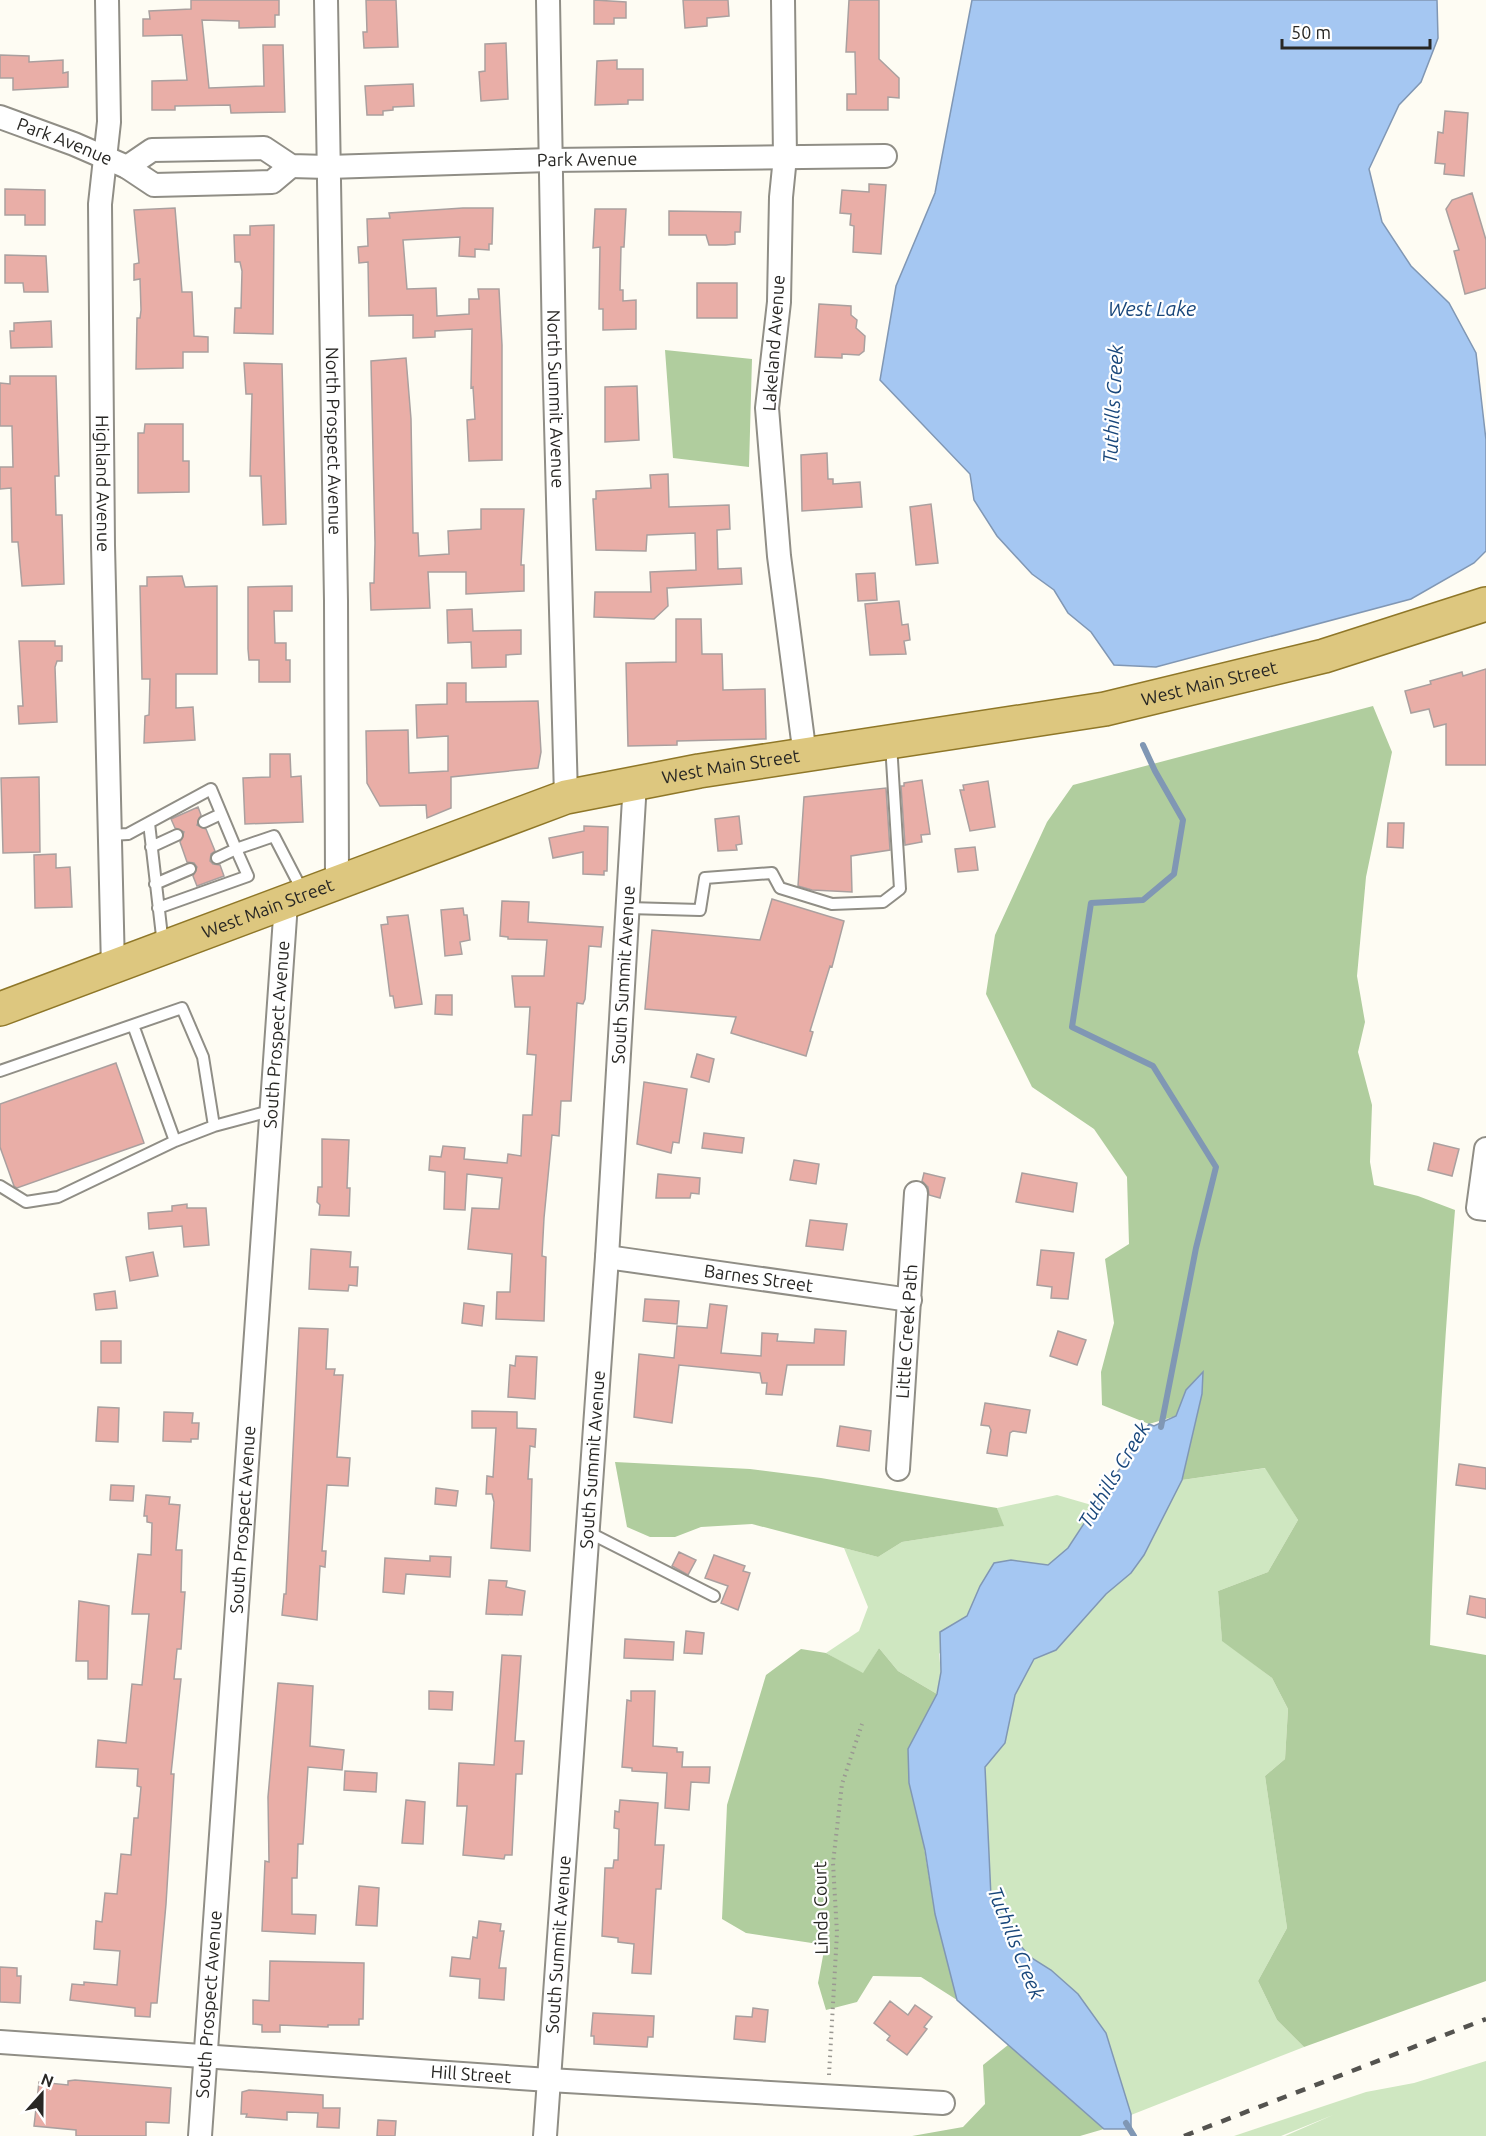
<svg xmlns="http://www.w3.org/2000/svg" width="1486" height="2136" font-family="Ubuntu,sans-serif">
<rect width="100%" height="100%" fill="#fefcf3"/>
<!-- green -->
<path fill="#cfe7c1" d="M1266,1468L1298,1520L1268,1572L1218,1591L1222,1640L1272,1678L1288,1709L1285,1759L1265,1776L1287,1928L1258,1981L1277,2020L1304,2047L1131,2115L1106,2033L1078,1994L1051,1970L1030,1957L1015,1939L991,1897L985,1767L1005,1743L1015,1695L1034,1659L1056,1650L1106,1594L1131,1573L1144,1555L1182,1480Z
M1057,1495L1095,1506L1068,1548L1049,1565L1011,1560L980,1586L967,1616L939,1654L941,1672L937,1694L898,1671L879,1648L863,1674L826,1653L859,1631L868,1607L844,1548L878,1557L902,1542L1003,1526L997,1508Z
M1486,2061V2136H1285L1333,2115L1281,2136H1234L1366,2092L1414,2083Z"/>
<!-- forest -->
<path fill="#b0cd9e" d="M665,350L752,359L749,467L673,458Z
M1373,706L1392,752L1366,877L1357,976L1365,1022L1358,1052L1372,1105L1370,1162L1374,1185L1418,1196L1455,1210C1443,1355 1435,1500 1430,1645L1486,1655V1981L1304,2047L1277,2020L1258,1981L1287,1928L1265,1776L1285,1759L1288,1709L1272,1678L1222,1641L1218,1591L1268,1572L1298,1520L1265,1468L1182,1480L1202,1394L1203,1373L1186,1390L1176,1416L1149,1424L1102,1405L1101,1372L1114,1323L1105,1259L1129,1244L1127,1177L1094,1129L1032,1087L986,994L995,935L1047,822L1073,785Z
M615,1462L750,1469L821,1478L997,1508L1004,1526L902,1542L878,1557L752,1524L701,1527L675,1537H650L627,1527Z
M879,1648L898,1671L937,1694L908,1749L935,1914L957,2000L921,1977L873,1976L857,2002L826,2010L818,1983L825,1945L746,1933L722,1919L727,1805L766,1675L801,1649L826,1653L863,1673Z
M1008,2045L1104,2129L1080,2136H912L963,2127L985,2104L983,2065Z"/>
<!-- water -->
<path fill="#a5c7f2" stroke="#8097b4" stroke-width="1.5" d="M972,0H1437L1438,38L1421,82L1399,105L1369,169L1382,222L1411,266L1449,303L1476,353L1486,440V551L1474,563L1411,599L1156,667L1114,665L1091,632L1068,613L1054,590L1032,574L997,536L974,500L970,474L880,380L896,286L935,193Z
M1203,1372L1202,1394L1182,1480L1144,1555L1131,1573L1106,1594L1056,1650L1034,1659L1015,1695L1005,1743L985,1767L991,1897L1015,1939L1030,1957L1051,1970L1078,1994L1106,2033L1131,2114V2129H1104L957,2000L935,1914L925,1850L909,1783L908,1749L937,1694L941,1672L940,1632L967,1616L980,1586L994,1563L1011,1560L1048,1565L1068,1548L1149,1424L1154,1426L1176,1416L1186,1390Z"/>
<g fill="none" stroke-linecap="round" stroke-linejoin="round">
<!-- stream -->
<path stroke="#8097b4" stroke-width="6" d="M1143,745L1155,771L1183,820L1174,874L1143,900L1091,903L1072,1027L1153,1066L1216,1167L1196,1248L1161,1427
M1126,2123L1134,2136"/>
</g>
<!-- building -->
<path fill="#e9aea7" stroke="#aaa09f" stroke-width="1.5" d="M191,0H279V15H275V27L239,28V21L202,20L209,88L264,86L263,45H283L285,112L231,113L230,105L175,106V110H152V81L187,80L182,35L143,36V19H150L149,11L191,9Z
M366,0H396L398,47L364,48L363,32H367Z
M594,0L626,2V18H614V24H594Z
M683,0H728L729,16L707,18V26L685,28Z
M849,0H879V59L899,78V98L888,97V110H847V94H856L855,52H846Z
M506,43L508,99L481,101L479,72L485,71V44Z
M0,55L29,56V62L63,60V73L68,72V87L13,90V78H0Z
M617,60V69H643V100H628V104L595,105L597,61Z
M413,84L414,106L393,107V110L383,111V115H367L365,86Z
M1445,111L1468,113L1464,176L1444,174L1445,164L1435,163L1438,132L1443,133Z
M869,184L886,185L881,254L853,252L854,226L850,225L851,214L840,213L842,190L869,192Z
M5,189L45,190V225H25V215H5Z
M1472,193L1486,240V288L1465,294L1454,251L1459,250L1446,209L1452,200Z
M175,208L182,292H192L194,336L208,337V352H183V368L136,369L137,318H140L141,310L140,279L134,280V264L139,263L134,210Z
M463,208H493L492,244H489V250L475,249V257L459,256L460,237L403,240L407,289L436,288L437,316L469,314V299H479L478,289H499L502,345V460L469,461L467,420L475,419L473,387L471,388L472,329L435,331V337L413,338V315L369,316L368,262L359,263L358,247L368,246L367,219L390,218L389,213Z
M595,209H626L624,247H621L620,290H623V301L636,300V329L603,330V309H599L600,247L593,248Z
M669,211L741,212L740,232H735V244L726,245H709L706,235H669Z
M274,225L273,334L234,333L235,308H241L242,271L240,262H235L234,235H250V226Z
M5,255L46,256L48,292H24L23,283H5Z
M697,283H737V318H697Z
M819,304L851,306V315L857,320L856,328L865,336L864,351L859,355L842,354V358L815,357Z
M51,321L52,347L11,348L10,331H14V323Z
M406,358L411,419L413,533H418L419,556L449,554L448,531L481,529V509H524L521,565H524V591L466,594V572H428L430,608L371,610L370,583H374L375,543L371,361Z
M244,363L282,364L286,524L263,525L261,476H250L252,394H246Z
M10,376H56L59,476H55L56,515H62L64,584L22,586L18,542H12L11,488L0,489V467H13L12,426H0V383L10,384Z
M637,386L639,440L605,442V387Z
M145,424H183V461H189V492L138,493V433H144Z
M827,453L828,479H833V484L860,482L862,507L802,511L801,455Z
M668,474L669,507L729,505L730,529L717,530L718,569L741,568L742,584L667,588L668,606L654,619L594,617L595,592H651L650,572L696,570L695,533L647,535L646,551L596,550L593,499H596V491L651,488L650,475Z
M931,504L938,563L916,565L910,507Z
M875,573L877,600L858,601L856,574Z
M182,576L185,587L217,586V674H176V708L193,707L195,740L144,743L145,716L149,715L150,679H142L140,586H147V577Z
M292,586V611H274L275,643H286V660H290V682H259V660H249L248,649V587Z
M899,601L902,625L908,624L910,640L904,641L906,654L870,655L865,604Z
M472,609L473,631L521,630V654L506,655V667L472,668L471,642L448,643L447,610Z
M676,619H701L702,654H722L723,690L765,689L766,739L677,741V745L628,746L626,663L676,662Z
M19,641H55V646H62V661H57L55,667L57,722L19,724L18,706H23Z
M1486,669V765H1446V724L1434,727L1429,709L1411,713L1405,691L1431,684L1430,681L1462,672L1463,676Z
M447,683H466V702L538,701L541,752L538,768L451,777V808L427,818L426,805L380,806L367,783L366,731L408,730L409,773L448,771V736L417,738L416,705L447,704Z
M270,754H290L291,777L301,776L303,822L245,824L243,778L270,777Z
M39,777L40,852L3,853L1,778Z
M922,780L930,834L921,835L922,842L905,845L901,786H904V783Z
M988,781L995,827L970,831L960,790H964L963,785Z
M886,788L890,850L851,856L852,892L812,890L798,886L804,797Z
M198,807L201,815L197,825L206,829L215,851L211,854L210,861L213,864L220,865L224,876L197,886L193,876L197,867L194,863L187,862L180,842L184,832L175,828L171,819Z
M739,816L742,844L736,845L737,850L718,851L715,819Z
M1388,823H1404L1403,848L1387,847Z
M584,826L608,827L607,871H604V875L583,874V852L553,858L549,838L584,831Z
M975,847L978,870L958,872L955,849Z
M56,854V868L70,867L72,907L35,908L34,855Z
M772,899L844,921L832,967L830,966L810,1031L813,1032L806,1056L731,1033L736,1017L645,1009L652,930L760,940Z
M502,901L529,902L528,922L603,927L601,947L589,946L585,999L583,1004L577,1003L571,1101H561L559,1136L552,1135L544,1218L542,1256L546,1257L544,1321L496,1319L497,1292H510L512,1254L468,1249L472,1208L499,1209L502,1178L467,1174L465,1210L444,1209L445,1172L429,1170L430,1156L441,1157L443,1146L465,1148L464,1159L507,1163L508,1154L521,1156L523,1115H532L536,1055L527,1054L530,1007H515L512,976H544L547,940L508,939V937L500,936Z
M463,908L464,915H467L470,940L460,942L462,954L445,956L441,910Z
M408,915L422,1004L395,1008L393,996H390L381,925L388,924L387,917Z
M436,995H452V1015L435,1014Z
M697,1054L714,1059L709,1082L691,1077Z
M116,1063L144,1143L17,1188L14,1186L0,1147V1104Z
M644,1082L687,1089L679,1143L673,1142L671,1153L637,1144Z
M704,1133L744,1138L742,1153L702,1148Z
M322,1139L349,1140L347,1188H350L349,1216L319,1215L320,1205L317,1202L318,1187H322Z
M1434,1143L1459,1149L1452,1176L1428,1170Z
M794,1160L819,1164L816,1184L790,1180Z
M924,1173L945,1178L940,1198L929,1195L928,1187L922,1181Z
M1022,1173L1077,1183L1073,1212L1016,1202Z
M658,1174L700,1178L699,1194L691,1193L690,1198H656Z
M187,1204V1208H206L209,1245L184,1247L182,1226L149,1229L148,1213L172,1211V1206Z
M810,1220L847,1224L843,1250L806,1246Z
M311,1249L351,1252L350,1267H358L357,1286L349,1285L348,1291L309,1289Z
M1041,1250L1074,1253L1068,1299L1051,1298L1052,1287L1037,1285Z
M153,1252L158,1276L130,1281L126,1257Z
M115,1291L117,1308L96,1310L94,1294Z
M645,1299L679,1301L677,1324L643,1321Z
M464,1303L484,1306L482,1326L462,1323Z
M710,1304L727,1306L721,1353L761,1356L762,1333L778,1334L777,1341L814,1343L815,1329L846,1331L844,1365H787L782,1395L766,1394L767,1383H762L760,1373L679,1365L672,1423L634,1417L639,1354L674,1358L677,1326L707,1328Z
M299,1328L328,1329L326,1369H335L334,1375H343L337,1457L350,1458L348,1486L327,1485L322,1551H326L325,1567L320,1566L317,1620L282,1615L284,1594H286Z
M1058,1331L1086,1340L1077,1365L1050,1356Z
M101,1341H121V1363H101Z
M516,1356L537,1357L535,1399L508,1397L510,1365L515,1366Z
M985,1403L1030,1410L1026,1433L1013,1431L1010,1433L1007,1456L987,1453L991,1430L989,1426L981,1425Z
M98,1407L119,1408L118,1442L96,1441Z
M472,1411L517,1412V1428L536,1429L535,1447L530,1446L528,1479H532L530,1551L491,1548L494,1502L492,1494H486L487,1476L493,1477L496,1428H472Z
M164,1412L193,1413L192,1423H199L198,1439H191V1442L163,1441Z
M840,1426L871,1431L869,1451L837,1446Z
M1459,1464L1486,1468V1489L1456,1485Z
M111,1485L134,1486L133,1501L110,1500Z
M436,1488L458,1491L456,1506L435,1504Z
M146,1495L170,1497L169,1504L180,1505L176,1550H182L181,1592H185L181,1649H177L174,1679H181L171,1774H174L166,1904L157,2003H151L150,2017L135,2016V2008L70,2000L72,1984L84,1985V1982L117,1985L120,1951L94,1949L96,1921L102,1922L105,1893L117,1894L121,1854L131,1855L134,1818H138L141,1787L137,1786L138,1769L96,1767L98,1740L126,1743L132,1684L142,1685L149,1614H132L138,1554L151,1555L152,1523L147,1522V1516H144Z
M679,1552L696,1560L688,1575L672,1566Z
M714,1555L745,1566L743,1571L750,1573L738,1610L721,1603L728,1586L705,1578Z
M430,1556L451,1557L450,1577L406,1574L404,1594L383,1592L385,1558L430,1561Z
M489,1580L507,1581L506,1587L525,1591L522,1615L486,1614Z
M1470,1596L1486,1599V1618L1467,1614Z
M79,1601L109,1606L107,1679H88V1661H76Z
M686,1631L704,1633L702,1654L684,1653Z
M625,1639L674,1642L673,1660L624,1658Z
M502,1655L521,1656L515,1741H524L522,1774H516L512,1855H505L504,1859L463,1855L467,1806H457L459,1763L494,1765Z
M278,1683L313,1686L310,1746L344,1750L342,1770L308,1767L303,1844H298L297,1878H292V1914L316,1915L315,1934L262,1931L265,1861L269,1862L268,1797Z
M429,1691L453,1692L452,1710L429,1709Z
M631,1691H655L653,1746L677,1748V1752H683L682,1767H710L709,1783L691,1782L689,1810L665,1808L667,1773L632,1771V1768L622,1767L627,1700L631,1701Z
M345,1771L377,1773L376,1792L344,1790Z
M406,1800L425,1802L423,1844L402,1843Z
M620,1800L658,1803L655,1845H664L661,1889H656L651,1974L632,1973L634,1944L618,1942V1938L602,1936L605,1868H613L614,1860H618L619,1829L614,1828L615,1811L619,1812Z
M359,1886L379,1888L377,1926L356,1925Z
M479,1921L501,1924L500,1931H504L499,1968H506L504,2000L479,1998L480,1979L450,1976L452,1957L470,1959L473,1937L477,1938Z
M270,1961L364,1963L363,2019H359V2025H328V2027L280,2025V2032H262V2025L253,2024V2000L269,2001Z
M0,1967L17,1968V1976H21L20,2003L0,2002Z
M890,2001L908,2015L915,2005L932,2017L924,2027L927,2029L907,2055L887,2040L890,2036L874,2023Z
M753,2008L768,2010L765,2042L734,2039L736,2016L752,2017Z
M593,2013L654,2016L653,2037H648L647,2047L594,2044V2036H591Z
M75,2080L171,2088L169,2123L146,2122V2136H76V2130L34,2126L39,2082L68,2085V2081Z
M249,2090L323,2095V2108H340L339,2128L317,2127L318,2113L287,2112V2120L246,2117L247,2114H241L242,2092Z
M378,2120L396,2121L395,2136H377Z"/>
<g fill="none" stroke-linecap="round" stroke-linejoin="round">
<defs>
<path id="service" d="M204,822L221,814
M149,823L163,945
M110,835L128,834L211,789L236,849L274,836L303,892
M151,847L177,835
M155,884L190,869
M158,908L248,876L236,849L217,858
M628,908L700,910L705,878L772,873L780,888L832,904L883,902L900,889L891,744
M133,1025L175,1141
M0,1071L182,1008L203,1057L214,1126L270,1111
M0,1186L26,1202L58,1197L175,1141L214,1126
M588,1532L714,1596"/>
<g id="minor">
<path id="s1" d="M107,0L109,122L100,204L103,545L113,968"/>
<path id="s2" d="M326,0L336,601L337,881"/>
<path id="s3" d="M548,0L554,349L566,797"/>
<path d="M783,0L785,157L781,197L779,302L767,408L779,556L805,756"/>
<path id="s4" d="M0,117L74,144L127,167L154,185L272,182L291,166"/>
<path id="s5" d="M127,167L152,150L264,148L291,166L328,167L551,160L885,156"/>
<path d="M1486,1149L1478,1208L1486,1209"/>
<path id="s6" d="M607,1257L910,1300"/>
<path id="s7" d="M898,1469L916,1193"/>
<path id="s8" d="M0,2042L549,2080L943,2103"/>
<path id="s9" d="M200,2136L286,903"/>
<path id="s10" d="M545,2136L607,1257L635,782"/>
</g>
<g id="primary">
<path id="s11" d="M0,1009L566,797L699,771L1105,709L1324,656L1486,604"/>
</g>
</defs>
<!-- service casing -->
<use href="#service" stroke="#908e86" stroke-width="14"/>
<!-- minor casing -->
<use href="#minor" stroke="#908e86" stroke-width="26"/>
<!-- primary casing -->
<use href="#primary" stroke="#8f7728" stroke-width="36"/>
<!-- path -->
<path stroke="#9a9892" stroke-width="4" stroke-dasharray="1.5 4.5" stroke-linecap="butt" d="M829,2075L837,1933L833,1863L842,1784L862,1724"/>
<!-- service -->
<use href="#service" stroke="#fff" stroke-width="10"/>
<!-- minor -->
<use href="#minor" stroke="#fff" stroke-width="22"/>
<!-- primary -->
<use href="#primary" stroke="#ddc77f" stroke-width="33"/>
<!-- rail -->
<path stroke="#54534f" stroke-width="4.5" stroke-dasharray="10 10" stroke-linecap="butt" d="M1184,2136L1486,2019"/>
</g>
<g text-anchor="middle" stroke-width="4.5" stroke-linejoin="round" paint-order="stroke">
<!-- street labels -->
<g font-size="18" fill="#282724" stroke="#fff">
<text dy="6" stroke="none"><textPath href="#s4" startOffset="69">Park Avenue</textPath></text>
<text dy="6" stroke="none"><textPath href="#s5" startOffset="471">Park Avenue</textPath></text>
<text transform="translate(774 343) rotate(-86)" y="6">Lakeland Avenue</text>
<text dy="6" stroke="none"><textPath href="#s3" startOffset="399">North Summit Avenue</textPath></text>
<text dy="6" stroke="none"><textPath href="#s2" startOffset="441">North Prospect Avenue</textPath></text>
<text dy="6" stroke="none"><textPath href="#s1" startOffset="484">Highland Avenue</textPath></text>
<text dy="6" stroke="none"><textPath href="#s11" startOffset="1258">West Main Street</textPath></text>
<text dy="6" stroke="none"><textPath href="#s11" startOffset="772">West Main Street</textPath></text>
<text dy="6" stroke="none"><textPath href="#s11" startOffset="286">West Main Street</textPath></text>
<text dy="6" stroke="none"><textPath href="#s10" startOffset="1164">South Summit Avenue</textPath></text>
<text dy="6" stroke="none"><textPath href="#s9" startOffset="1104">South Prospect Avenue</textPath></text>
<text dy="6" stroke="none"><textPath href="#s6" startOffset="153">Barnes Street</textPath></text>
<text dy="6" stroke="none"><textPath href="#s7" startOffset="138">Little Creek Path</textPath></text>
<text dy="6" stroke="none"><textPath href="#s10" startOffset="678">South Summit Avenue</textPath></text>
<text dy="6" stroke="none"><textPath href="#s9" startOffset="618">South Prospect Avenue</textPath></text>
<text transform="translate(821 1908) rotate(-91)" y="6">Linda Court</text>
<text dy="6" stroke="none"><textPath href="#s10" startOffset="192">South Summit Avenue</textPath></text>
<text dy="6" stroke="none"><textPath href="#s9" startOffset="132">South Prospect Avenue</textPath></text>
<text dy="6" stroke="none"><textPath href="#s8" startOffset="472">Hill Street</textPath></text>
</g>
<!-- water labels -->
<g font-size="20" font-style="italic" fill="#19477b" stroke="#fff">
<text x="1152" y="316">West Lake</text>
<text transform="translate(1113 404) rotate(-87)" y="7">Tuthills Creek</text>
<text transform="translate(1114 1475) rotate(-59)" y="7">Tuthills Creek</text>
<text transform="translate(1016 1943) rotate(68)" y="7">Tuthills Creek</text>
</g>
</g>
<!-- north arrow -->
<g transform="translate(42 2094) rotate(21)" stroke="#ffffff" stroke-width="4.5" paint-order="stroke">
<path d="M0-4.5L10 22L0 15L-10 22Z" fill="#282724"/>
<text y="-9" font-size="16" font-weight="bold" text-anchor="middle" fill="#282724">N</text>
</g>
<!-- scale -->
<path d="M1282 39v9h148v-9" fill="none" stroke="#282724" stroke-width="3"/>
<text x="1291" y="39" font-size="18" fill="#282724" stroke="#ffffff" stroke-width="4.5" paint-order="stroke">50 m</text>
</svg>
